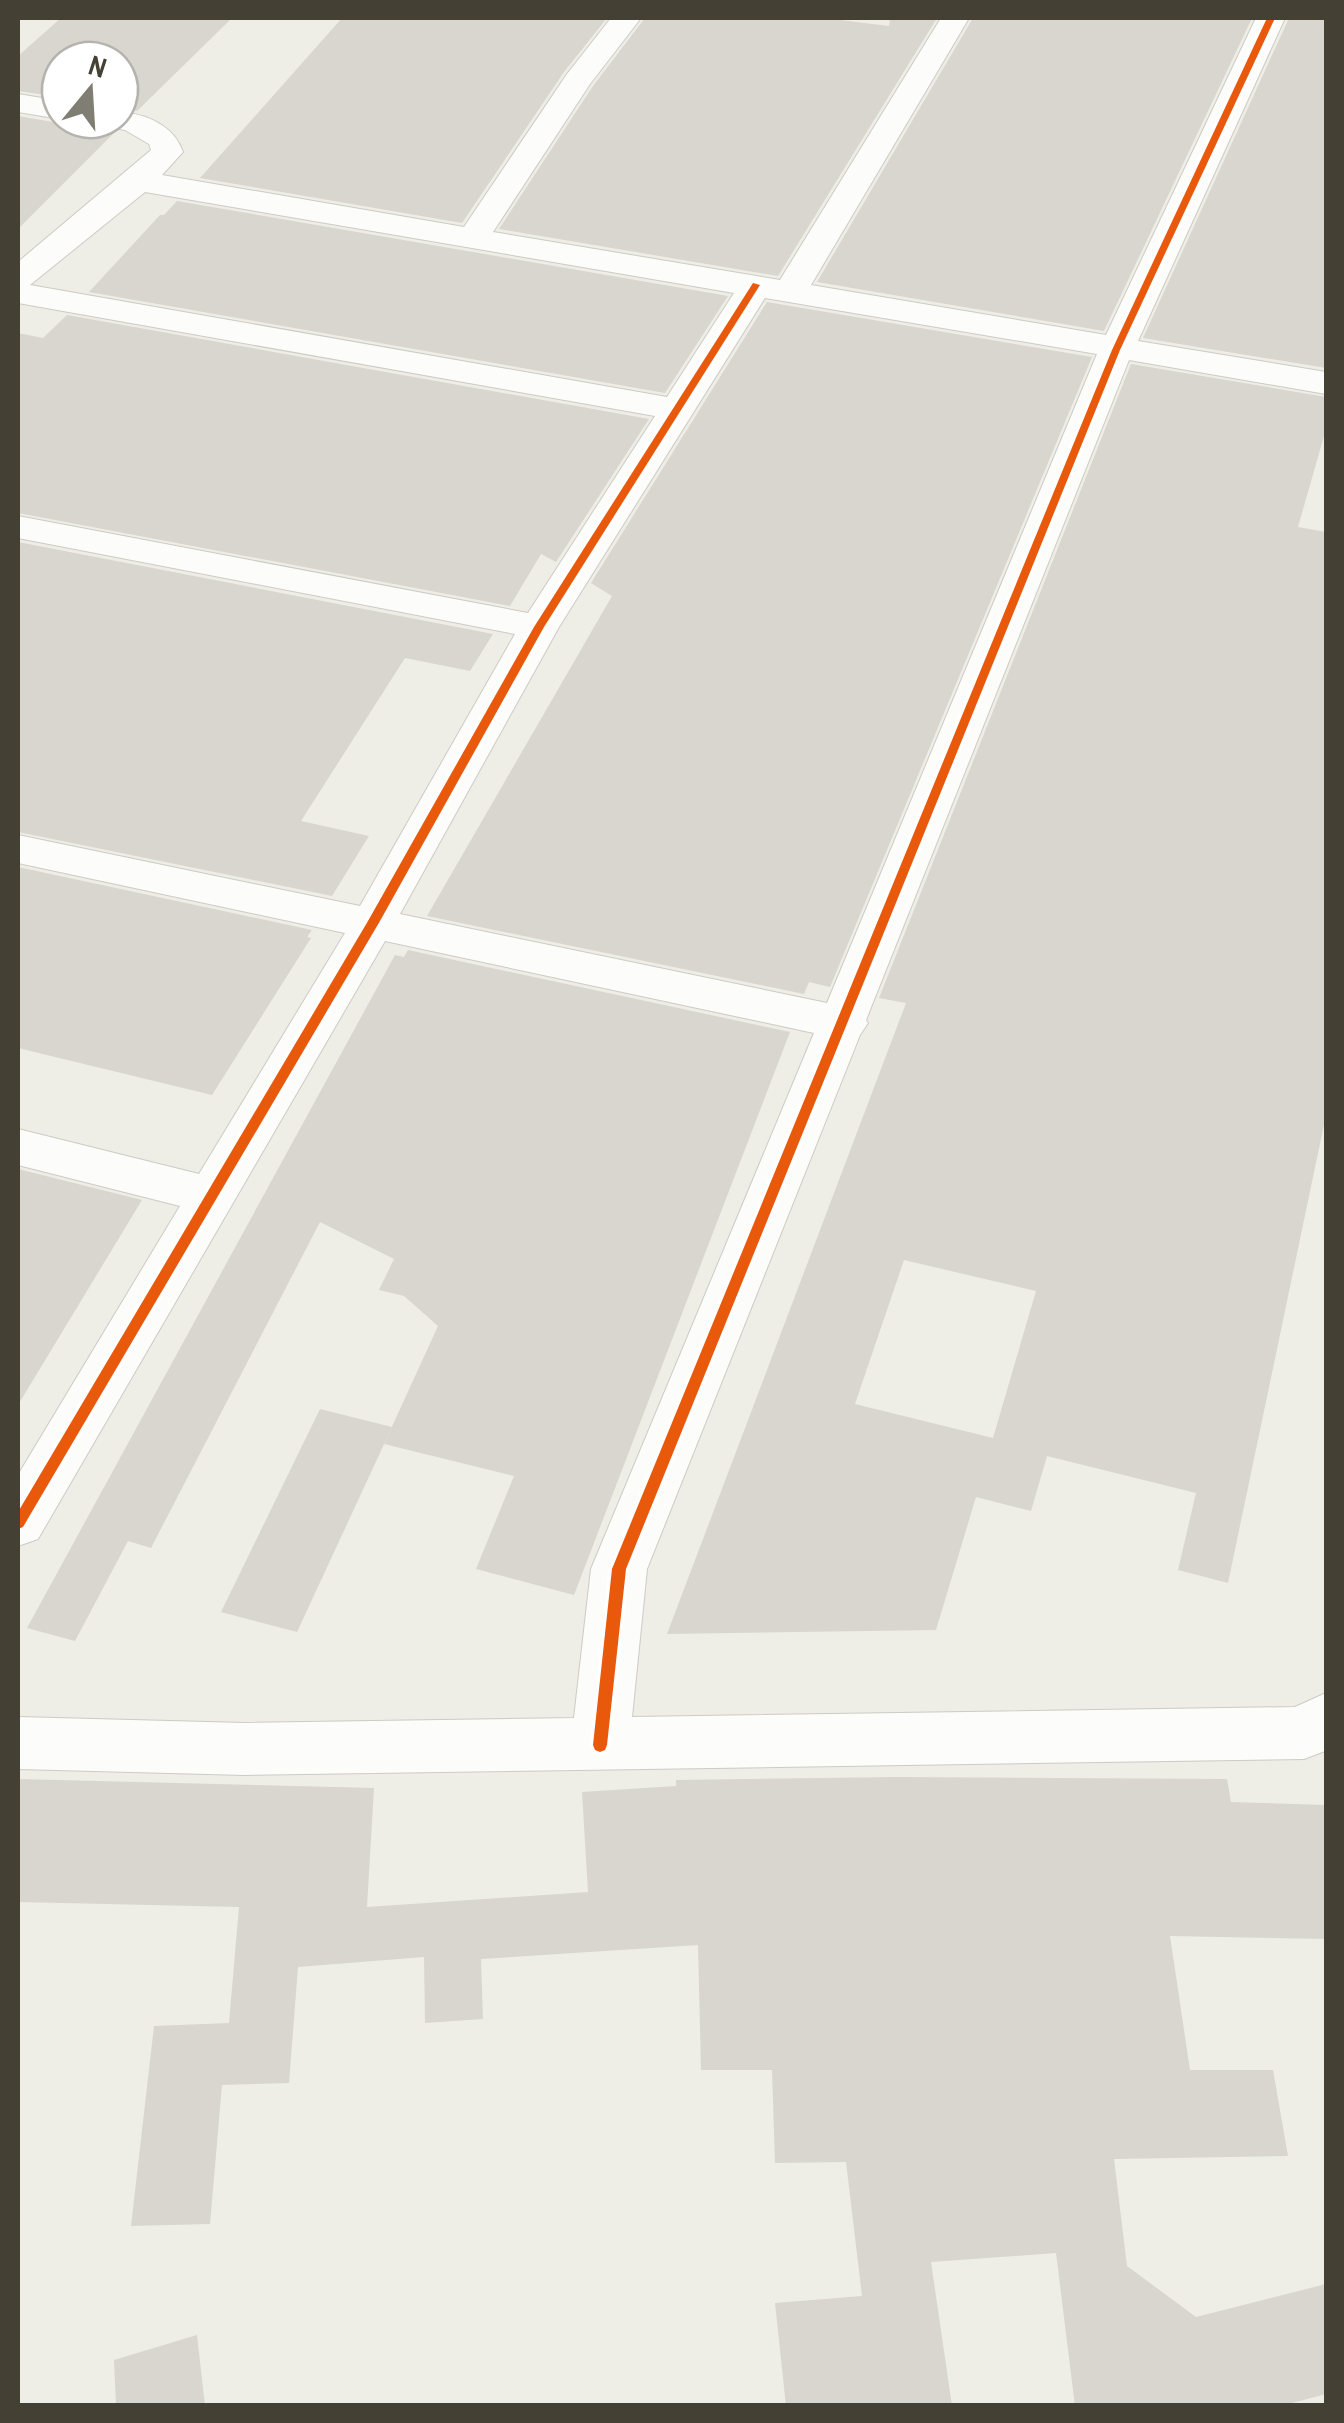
<svg xmlns="http://www.w3.org/2000/svg" width="1344" height="2423" font-family="'Archivo Narrow',sans-serif">
<rect width="100%" height="100%" fill="#eeede6"/>
<!-- building -->
<path fill="#d8d6cf" fill-rule="evenodd" d="M61,18H232L137,111L120,107V60H60V97L18,91V56Z
M342,18H607L564,72L462,223L200,178Z
M645,18H824L889,26L890,18H937L778,276L499,229L593,86Z
M973,18H1252L1104,331L817,282Z
M1289,18H1326V368L1143,338Z
M18,116L59,123L101,120L106,129L115,132L18,229Z
M177,201L728,296L665,393L89,292L160,215H164Z
M767,302L1092,357L830,987L809,982L804,994L427,916L612,596L591,583Z
M67,315L649,419L556,562L541,554L510,606L18,513V333L43,338Z
M1131,364L1326,397V429L1298,527L1326,532V1115L1228,1583L1178,1570L1196,1493L1047,1456L1031,1511L976,1497L936,1630L667,1634L906,1003L879,998ZM904,1260L1036,1291L993,1438L855,1404Z
M18,542L493,634L470,671L405,658L301,821L369,836L332,896L18,832Z
M18,867L312,930L307,937L311,938L212,1095L18,1048Z
M408,950L790,1032L574,1595L476,1569L514,1476L384,1444L438,1326L404,1296L379,1290L394,1259L320,1222L151,1548L128,1541L75,1641L27,1628L395,955L404,957Z
M18,1169L142,1200L18,1405Z
M320,1409L392,1427L297,1632L221,1612Z
M897,1777L1227,1779L1231,1802L1326,1805V1939L1170,1936L1190,2070H1273L1288,2156L1114,2159L1127,2266L1196,2317L1326,2284V2394L1281,2406H1075L1056,2253L931,2262L952,2406H786L775,2303L862,2296L846,2162L775,2163L772,2070H701L698,1945L481,1959L483,2019L425,2023L424,1957L298,1967L289,2083L222,2085L210,2224L131,2226L154,2026L229,2023L239,1907L18,1902V1779L374,1788L367,1907L588,1892L582,1792L676,1786V1780Z
M197,2335L205,2406H116L114,2360Z"/>
<g fill="none" stroke-linecap="round" stroke-linejoin="round">
<defs>
<path id="street" d="M611,18H641L590,84L493,232L780,280L941,18H969L811,285L1106,335L1256,18H1285L1138,341L1326,372V394L1129,360L866,1020L868,1023L860,1035L647,1569L632,1717L1295,1707L1326,1693L1325,1751L1304,1759L245,1775L18,1769V1717L245,1723L574,1718L591,1569L814,1033L385,941L38,1539L18,1546V1475L180,1206L18,1165V1129L199,1174L345,933L18,863V835L360,906L515,634L18,538V516L528,613L655,416L18,303V262L151,150L149,144L125,130L109,127L105,120H120V111C147,115 174,125 183,152L162,175L464,227L567,74ZM145,192L734,293L667,397L30,285ZM765,298L1097,354L827,1003L400,914L559,627Z
M18,94L60,101V119L18,112Z"/>
</defs>
<!-- street casing -->
<use href="#street" stroke="#cccbc4" stroke-width="2"/>
<!-- street -->
<use href="#street" fill="#fcfcfb" fill-rule="evenodd"/>
<defs>
<path id="cycleway" d="M1267,18H1275L1120,350L626,1569L607,1745L605,1750L600,1752L595,1750L593,1745L612,1569L1112,350Z
M753,283L760,285L544,627L380,921L23,1527L18,1529V1512L368,921L534,627Z"/>
</defs>
<!-- cycleway casing -->
<use href="#cycleway" stroke="#fff" stroke-width="7"/>
<!-- cycleway -->
<use href="#cycleway" fill="#e8590c" fill-rule="evenodd"/>
</g>
<!-- border -->
<rect width="1344" height="2423" fill="none" stroke="#444033" stroke-width="40"/>
<!-- north arrow -->
<g transform="translate(90 90) rotate(18)"><circle r="48" fill="#ffffff" stroke="#b4b3ad" stroke-width="2.5"/>
<path d="M0-8L18 38L0 25L-18 38Z" fill="#807d72"/>
<text y="-15" font-size="28" font-weight="bold" text-anchor="middle" fill="#444033">N</text>
</g>
</svg>
